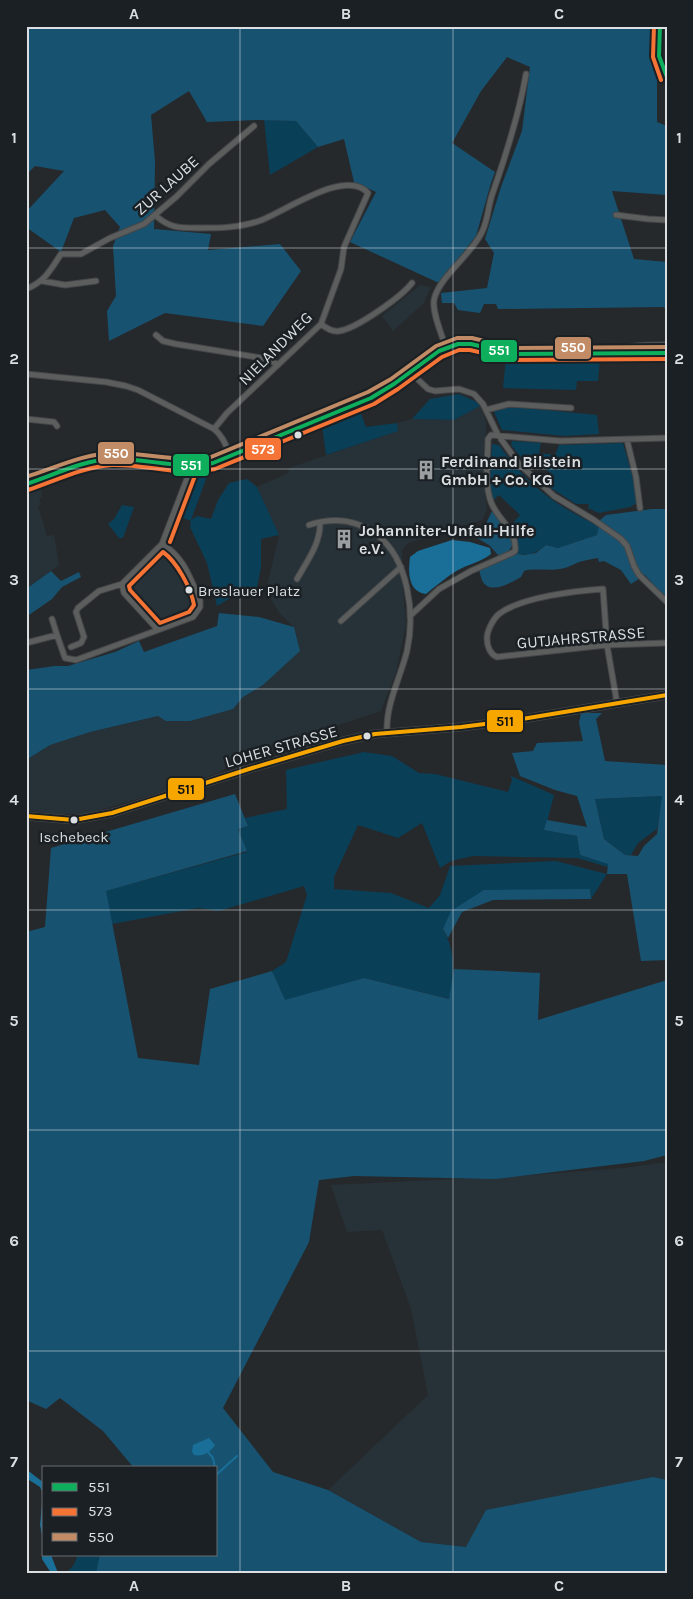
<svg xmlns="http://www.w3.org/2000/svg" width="693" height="1599" font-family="Karla,sans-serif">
<rect width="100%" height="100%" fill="#26292c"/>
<!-- built -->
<path fill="#273238" d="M420,285L431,287L424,303L393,331L382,316Z
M480,406L486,421L485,491L487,509L482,520L408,543L402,550V580L406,624L396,672L381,711L235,760L221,772L179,787L86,814H54L26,810V760L50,745L90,732L159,716L216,713L233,709L243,697L263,685L300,651L294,627L280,614L266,591L279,535L257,487L288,473L289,468L398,431L397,423L412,419L454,420Z
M41,485L42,497L39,498L41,505L38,506L47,536L54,535L59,565L26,589V489Z
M163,552L172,554L181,566L189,583L187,584L189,589H191L197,604L195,610L168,621L153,619L129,594L126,589L129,580Z
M667,1162V1480L466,1547L421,1542L328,1490L428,1395L411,1309L382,1230L347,1232L331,1185L519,1176L624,1168Z"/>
<!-- green -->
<path fill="#0a3f58" d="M264,120L296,121L318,147L270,175Z
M506,358L512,360H600L598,381H577L576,390L503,388Z
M459,394L477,402L480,406L454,420L412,419L430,399Z
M513,407L597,415L599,434L565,436L502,430L494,412L495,410Z
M360,411L366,427L397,423L398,431L326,455L322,425Z
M512,441L541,443L539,453L555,455L559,445L623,443L634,482L637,503L630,507L599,513L588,508L589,504H576L546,485L551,473L536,464L533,468L529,467L511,445Z
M492,444L499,445C514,466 532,486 554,501C568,511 584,518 599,527L597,535L558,548L546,545C536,553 530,556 517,554C518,540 516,534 508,524H512L520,515L499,495L492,501L490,481Z
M209,471L191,520L197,516L211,519L218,500L229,483L247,479L257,487L279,535L261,539V568L257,587H241L232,597L217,606L207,563L190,527L191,521L177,516L195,472Z
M122,505L134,507L123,538H119L108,524L114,519Z
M364,752L392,756L419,773L435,774L508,792L512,780L511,776L554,795L545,830L577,836L580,855L609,864L608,867L577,858L473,856L451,861L440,868L422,823L398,838L358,825L334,877V889L391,893L429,908L440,895L450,866L556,861L607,874L591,899L590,890H484L443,929C456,952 454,973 450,999L364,978L285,1001L272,971L286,962L307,895L304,886L219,911L198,908L112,924L105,891L247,852L238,829L248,826L245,818L287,809L286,770Z
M663,796L657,829L638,843L631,855H625L604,839L595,799Z
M78,1555H135L163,1573H66L73,1566Z"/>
<!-- forest -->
<path fill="#175371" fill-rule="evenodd" d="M26,26H658L657,35V122L667,126V195L612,191L634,259L667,262V309L663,307L498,309L496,304H484L480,313L458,310L454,303H442L441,293L487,288L494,253L485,239L501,187L522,131L530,67L507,57L481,91L452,143L495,172L491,183L476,236L439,283L350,242L376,192L354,182L344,139L318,147L296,121L257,120L207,122L189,91L151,115L155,162L154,229L211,234L208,250L280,244L301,271L263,326L165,313L109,341L107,311L116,296L113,246L120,227L105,210L74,218L61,252L26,227V212L64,171L35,166L26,175Z
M652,509H667V600L645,575L631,584L621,570L604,561L599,562L598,558C592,559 585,560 579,562C572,565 567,568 560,569C551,571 530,568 524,571L521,577C512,582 491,595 483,582C481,579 480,573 479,570L517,554L525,555L536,553L546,545L558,548L597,535L600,520L606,515Z
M492,511L509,534L513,544L509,551L499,556L489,545L470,534L474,527L484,528Z
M51,571L61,581L79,572L81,577L62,587L52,599L26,617V589Z
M219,613L259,617L294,627L300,651L263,685L243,697L233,709L190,721H166L158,716L90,732L50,745L26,760V670L55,666H68L115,652L139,641L144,652L217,626Z
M581,713H602L596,719L605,761L667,765V960L641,961L627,874H607L608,864L580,855L577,836L544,830L547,820L587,827L577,796L555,790L520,776L512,753L533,751L537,743L583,741L579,723ZM662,796L657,834L644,846L638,856L625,855L604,839L595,799Z
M235,794L248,826L238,829L247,851L106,891L138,1058L199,1065L210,989L272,971L285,1000L364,978L449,999L454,969L540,973L538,1020L667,980V1155L644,1161L495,1179L354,1176L319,1180L309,1242L223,1408L273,1472L328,1490L421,1542L466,1547L486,1510L653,1477L667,1480V1573H96L100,1555H216V1468H134L103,1431L60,1398L46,1409L26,1400V932L45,927L51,848Z
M590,889L591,899L493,900L462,912L448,938L443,929L451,911L484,890Z"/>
<!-- water -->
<path fill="#1a6f98" d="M452,540L470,542L490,548L491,554C481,562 469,564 458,570C446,577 436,586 426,594C408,592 408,572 410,557L418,551Z
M209,1438L215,1445C210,1452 203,1457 194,1455L192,1452L193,1445Z
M26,1469L44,1483V1555H51L58,1573H51L42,1559L43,1540L40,1525L43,1494L40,1487L26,1478Z"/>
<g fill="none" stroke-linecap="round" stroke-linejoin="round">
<!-- stream -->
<path stroke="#1a6f98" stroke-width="2" d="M208,1452L213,1458L215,1468
M216,1475L237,1456"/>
<defs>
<path id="street" d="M660,26L659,56L667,78
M155,215C169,228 179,228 198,228C219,228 239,228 259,221C283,213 346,167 368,193L344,247L341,269L321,324L227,413L214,429
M616,215L648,219L667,220
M42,281L65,285L96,281
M26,289C45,282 51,269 61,254H81L110,238L144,224L176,197L209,164L254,126
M321,324C327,329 332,332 339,331C356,329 401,297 412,283
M156,335L163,341L176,344L268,359L278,365
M446,348C442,335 432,313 434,300C438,278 472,254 482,232C488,220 488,207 492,195C506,155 519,115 526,74
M613,354C623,344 653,345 667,345
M410,372L428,389L435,391L459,389L474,394L483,404L498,435L519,464L554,496L594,520L621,539L627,546L634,566L639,575L667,602
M26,374L106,382L126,386L138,390L214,429C223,436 226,446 231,457
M486,410L509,404L571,408
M26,419L54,422L57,426
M627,440L636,477L640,508
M309,525C334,517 356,519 377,535C409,559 415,615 407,651C400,679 386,703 387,732
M162,544C184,557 190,578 200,601V607L193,617L158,630L124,593L122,584L162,544L190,471V467
M297,579C307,561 321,543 320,522
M410,616L439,589L471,571L512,553L515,551C518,531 497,519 491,502C484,483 488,459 488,439L491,435L561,441L667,438
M52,619L57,635
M341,621L401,567
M26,643L57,635L65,658L76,660L158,630
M71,647L81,643L84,637L76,612L78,608L99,591L122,584
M617,703L607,645L603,589C575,591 521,597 499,614C493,619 487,631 487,638C487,646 490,654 497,657L607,645L667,643"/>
<path id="secondary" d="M26,484C52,476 88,459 114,459C147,459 181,472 213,463L371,398L394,384L439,351L458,344H471L513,354L539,355L667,353
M26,816L74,820L112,813L249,769L343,741L375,734L461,727L516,720L667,695"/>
</defs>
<!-- street casing -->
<use href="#street" stroke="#444648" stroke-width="7"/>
<!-- secondary casing -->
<use href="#secondary" stroke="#444648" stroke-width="9"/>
<!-- street -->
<use href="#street" stroke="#5c5d5d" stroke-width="5"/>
<!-- secondary -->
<use href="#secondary" stroke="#5e5f61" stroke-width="8"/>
<defs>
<path id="bus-1" d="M660,26L659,56L667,77
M26,484C54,475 83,460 112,459C147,458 179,470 213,463L371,398L394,384L439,351L458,344H471L513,354L667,353"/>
<path id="bus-2" d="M654,26L653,57L661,80
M28,490C55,481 83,467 112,465C148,464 179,477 215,469L374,404L398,389L442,357L459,350H470L513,360L667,359
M170,542L196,473V467
M163,552C177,562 191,588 194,605L189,612L160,623L130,590L129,586Z"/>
<path id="bus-3" d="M26,477C55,468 85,453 115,453C148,453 179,463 211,457L368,392L391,379L436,346L457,338H472L514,348L667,347"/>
<path id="bus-4" d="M26,816L74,820L112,813L249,769L343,741L375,734L461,727L516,720L667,695"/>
</defs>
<!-- bus-1 casing -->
<use href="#bus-1" stroke="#1a2024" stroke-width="8"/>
<!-- bus-2 casing -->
<use href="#bus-2" stroke="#1a2024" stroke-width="8"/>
<!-- bus-3 casing -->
<use href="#bus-3" stroke="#1a2024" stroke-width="8"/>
<!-- bus-4 casing -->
<use href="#bus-4" stroke="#1a2024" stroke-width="8"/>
<!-- bus-1 -->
<use href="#bus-1" stroke="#0daf5c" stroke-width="4"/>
<!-- bus-2 -->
<use href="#bus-2" stroke="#f57335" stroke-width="4"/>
<!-- bus-3 -->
<use href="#bus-3" stroke="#c18c65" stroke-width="4"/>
<!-- bus-4 -->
<use href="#bus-4" stroke="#f7a600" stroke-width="4"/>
</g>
<!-- grid -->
<path fill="none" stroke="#dbdfe2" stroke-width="1" stroke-opacity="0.55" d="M240,26V1573M453,26V1573M26,248H667M26,469H667M26,689H667M26,910H667M26,1130H667M26,1351H667"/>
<!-- icons -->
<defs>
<symbol id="building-bare" viewBox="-9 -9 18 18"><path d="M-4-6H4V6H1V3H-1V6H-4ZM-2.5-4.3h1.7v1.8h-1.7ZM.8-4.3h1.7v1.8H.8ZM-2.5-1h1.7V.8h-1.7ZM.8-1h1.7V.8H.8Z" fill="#9c9fa2" stroke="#1a2024" stroke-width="2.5" paint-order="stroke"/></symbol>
</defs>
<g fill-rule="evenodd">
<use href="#building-bare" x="412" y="456" width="28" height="28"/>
<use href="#building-bare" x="330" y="525" width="28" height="28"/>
</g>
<!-- markers -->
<g fill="#dbdfe2" stroke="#1a2024" stroke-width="2">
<circle cx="298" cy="435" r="4.5"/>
<circle cx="189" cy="590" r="4.5"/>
<circle cx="367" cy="736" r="4.5"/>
<circle cx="74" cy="820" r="4.5"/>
</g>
<g text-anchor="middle" stroke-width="5" stroke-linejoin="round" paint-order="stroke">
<!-- bus labels -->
<g font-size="15" fill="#dbdfe2" stroke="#1a2024" text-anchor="start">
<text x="198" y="596">Breslauer Platz</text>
<text x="74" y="842" text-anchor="middle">Ischebeck</text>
</g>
<!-- street labels -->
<g font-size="16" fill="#dbdfe2" stroke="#1a2024">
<text transform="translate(166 185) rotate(-42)" y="6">ZUR LAUBE</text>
<text transform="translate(275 348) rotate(-45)" y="6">NIELANDWEG</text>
<text transform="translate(581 637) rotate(-5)" y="6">GUTJAHRSTRASSE</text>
<text transform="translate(281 746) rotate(-16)" y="6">LOHER STRASSE</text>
</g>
<!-- poi labels -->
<g font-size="16" font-weight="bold" fill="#dbdfe2" stroke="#1a2024" text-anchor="start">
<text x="441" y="467">Ferdinand Bilstein<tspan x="441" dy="18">GmbH + Co. KG</tspan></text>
<text x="359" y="536">Johanniter-Unfall-Hilfe<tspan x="359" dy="18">e.V.</tspan></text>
</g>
</g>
<g stroke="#1a2024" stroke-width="2">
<rect x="554" y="336" width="38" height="24" rx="5" fill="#c18c65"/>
<rect x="480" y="339" width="38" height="24" rx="5" fill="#0daf5c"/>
<rect x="244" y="437" width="38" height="24" rx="5" fill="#f57335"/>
<rect x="97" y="441" width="38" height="24" rx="5" fill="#c18c65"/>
<rect x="172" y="453" width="38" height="24" rx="5" fill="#0daf5c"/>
<rect x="486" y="709" width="38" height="24" rx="5" fill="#f7a600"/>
<rect x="167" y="777" width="38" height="24" rx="5" fill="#f7a600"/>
</g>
<g font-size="14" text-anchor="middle" font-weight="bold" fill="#fff">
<text x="573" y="352">550</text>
<text x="499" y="355">551</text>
<text x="263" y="454">573</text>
<text x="116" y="458">550</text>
<text x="191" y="470">551</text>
</g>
<g font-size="14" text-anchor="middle" font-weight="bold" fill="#111">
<text x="505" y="726">511</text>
<text x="186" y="794">511</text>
</g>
<!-- border -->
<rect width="693" height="1599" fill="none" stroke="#1a2024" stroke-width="55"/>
<!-- legend -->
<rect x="42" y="1466" width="175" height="90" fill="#1a2024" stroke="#676c70"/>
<rect x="52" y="1483" width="25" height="8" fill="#0daf5c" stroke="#676c70"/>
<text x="88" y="1492" font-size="15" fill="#dbdfe2">551</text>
<rect x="52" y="1508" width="25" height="8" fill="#f57335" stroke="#676c70"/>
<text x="88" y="1516" font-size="15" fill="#dbdfe2">573</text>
<rect x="52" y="1533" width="25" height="8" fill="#c18c65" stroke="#676c70"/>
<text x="88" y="1542" font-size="15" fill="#dbdfe2">550</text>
<rect x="28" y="28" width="638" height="1544" fill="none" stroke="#dbdfe2" stroke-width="2"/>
<g font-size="16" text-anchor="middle" font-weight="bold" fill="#dbdfe2">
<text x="134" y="19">A</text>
<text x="346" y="19">B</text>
<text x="559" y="19">C</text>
<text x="14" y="143">1</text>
<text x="679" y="143">1</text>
<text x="14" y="364">2</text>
<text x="679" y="364">2</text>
<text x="14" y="585">3</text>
<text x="679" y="585">3</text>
<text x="14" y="805">4</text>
<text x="679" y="805">4</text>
<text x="14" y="1026">5</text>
<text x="679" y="1026">5</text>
<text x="14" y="1246">6</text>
<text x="679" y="1246">6</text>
<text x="14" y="1467">7</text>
<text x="679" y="1467">7</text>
<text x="134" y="1591">A</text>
<text x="346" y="1591">B</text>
<text x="559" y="1591">C</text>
</g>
</svg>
